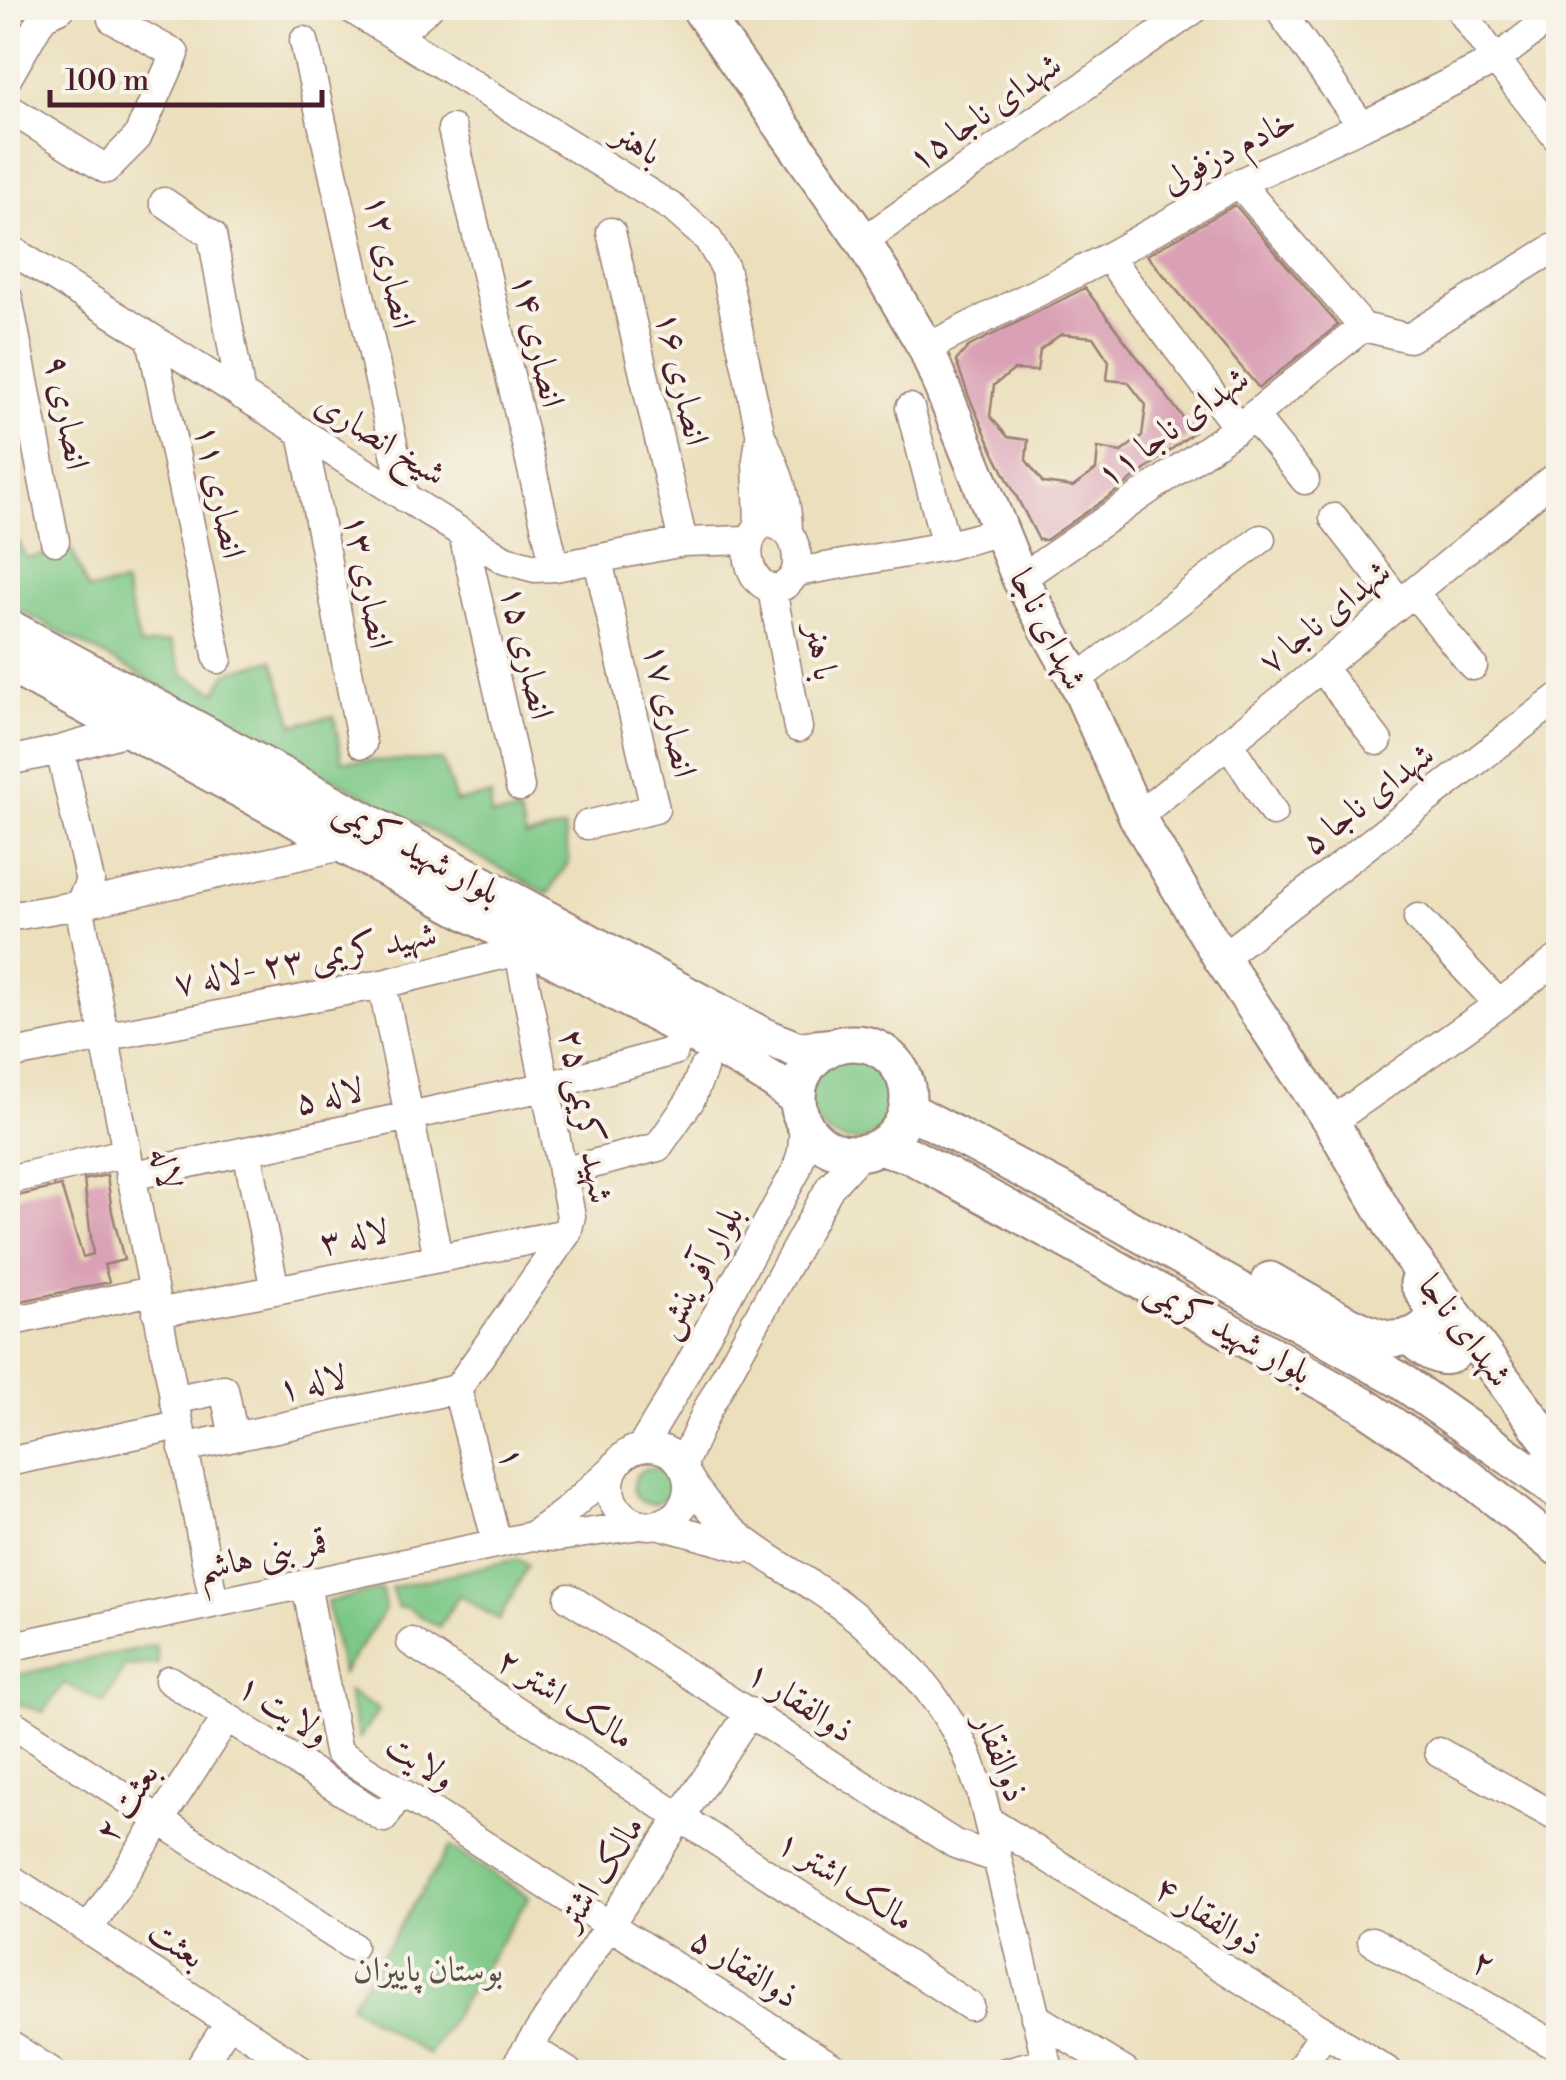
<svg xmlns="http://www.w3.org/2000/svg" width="1566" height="2080" font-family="'Libre Bodoni',Amiri,serif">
<rect width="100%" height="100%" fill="#f7f3e8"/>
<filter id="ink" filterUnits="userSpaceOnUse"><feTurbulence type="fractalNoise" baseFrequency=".01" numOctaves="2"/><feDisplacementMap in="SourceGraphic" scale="20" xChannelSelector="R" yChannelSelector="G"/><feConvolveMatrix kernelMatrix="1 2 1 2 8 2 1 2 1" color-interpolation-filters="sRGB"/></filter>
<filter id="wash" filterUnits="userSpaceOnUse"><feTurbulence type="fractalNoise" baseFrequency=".0048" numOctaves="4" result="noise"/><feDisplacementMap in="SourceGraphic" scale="40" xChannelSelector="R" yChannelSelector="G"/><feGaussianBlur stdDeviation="2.25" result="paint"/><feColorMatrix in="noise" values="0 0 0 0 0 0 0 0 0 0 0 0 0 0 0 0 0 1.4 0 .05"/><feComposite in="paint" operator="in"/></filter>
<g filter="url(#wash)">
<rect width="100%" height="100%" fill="#ebdfbc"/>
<!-- green -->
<path fill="#7cc886" stroke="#637458" stroke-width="2.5" d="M18,541L26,558L72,550L88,590L124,584L140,646L170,642L184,675L216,692L226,673L273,660L294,725L334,716L342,761L442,760L456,802L491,795V816L519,813L526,837L564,828L569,861L548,894L8,604V543Z
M810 1098a43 43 0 1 1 86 0a43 43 0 1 1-86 0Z
M633 1486a18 18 0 1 1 36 0a18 18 0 1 1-36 0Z
M517,1559L528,1565L499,1620L459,1595L439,1627L406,1607L398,1608L391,1588Z
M382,1589L385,1610L342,1674L327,1602Z
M155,1645L158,1664L125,1666L104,1703L64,1683L43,1712L8,1701V1677Z
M348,1692L379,1710L359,1739L347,1692Z
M450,1847L529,1897L428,2055L350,2005Z"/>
<g id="blocks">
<!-- building -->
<path fill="#daa1b6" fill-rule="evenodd" d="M1235,205L1338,325L1259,388L1147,255Z
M1085,288L1194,432L1124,486L1046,540H1039L995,455L969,397L956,361L968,347ZM1061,334L1093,337L1109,361L1107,380L1128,382L1146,405L1142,436L1121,452L1098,448L1096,470L1073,487L1043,483L1026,460L1028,440L1008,437L990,416L994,385L1014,370L1037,371L1040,350Z
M107,1175L112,1212L124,1260L104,1265L109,1282L8,1304V1203L14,1202L13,1197L61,1186L83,1257L93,1254L84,1180Z"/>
</g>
</g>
<g filter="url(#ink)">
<use href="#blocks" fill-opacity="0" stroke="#9a7f74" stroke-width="2.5"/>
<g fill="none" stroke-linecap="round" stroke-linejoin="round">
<defs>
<path id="minor" d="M350,8L673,208L708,239L725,268L761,436C776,465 788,499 788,532
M1278,8L1362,126
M1459,8L1496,60L1558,139
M395,36L428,8
M304,41L405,498
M8,77L43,16L61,8
M8,108L106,169L137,138L175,54L112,19
M452,129L555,567
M1239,183L1363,327L1409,338L1554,248
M164,202L212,235L241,395
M611,232L683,542
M863,241L1196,8
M8,248L505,560L535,568L555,567L683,542L749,540
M1108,257L1238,428
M8,298L55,541
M151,338L218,659
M926,348L1108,257L1239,183L1362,126L1496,60L1558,12
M910,408L946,546
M1253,416L1305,480
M302,432L362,744
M1334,518L1400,603
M767,523C789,525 797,542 797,562C797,581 777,598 760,582C743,566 744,530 767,523Z
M759,525L757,460L760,438
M463,534L520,787
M797,572L946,546L1001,531
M1020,579L1238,428L1363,327
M772,589L798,728
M1414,593L1473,666
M1321,667L1378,741
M1076,680L1261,539
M1228,742L1273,812
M60,750L90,881L79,905L214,1603
M8,761L60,750L130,730
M1137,817L1558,475
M587,825L655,809L598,560
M8,917L79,905L342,846
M1418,918L1499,1004
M1221,958L1558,698
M382,984L438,1257
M8,1055L382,984L502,955L517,942L571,1216L567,1233L457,1389
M1331,1122L1499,1004L1558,959
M247,1151L275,1290
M562,1172L658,1147L690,1101L703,1069
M130,1176L544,1087L674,1051
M8,1180L125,1153
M157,1313L567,1233
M8,1322L152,1291
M457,1389L497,1543
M174,1400L224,1389L234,1437
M610 1486a39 39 0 1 1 78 0a39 39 0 1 1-78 0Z
M183,1448L457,1389
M641,1448L674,1393L796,1171L802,1152L804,1124
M8,1462L179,1425
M682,1466L708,1408L830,1187L863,1151
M686,1474C724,1540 775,1559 835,1601C888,1640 936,1688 965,1749C971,1762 975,1778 981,1792L1049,2072
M657,1524L745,1548
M532,1536L564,1513L615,1467
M306,1584L338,1752L840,2072
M569,1598L955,1844L996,1858
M411,1642L970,2006
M8,1647L532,1536L558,1537L641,1525
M169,1680L384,1818L400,1792
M8,1721L352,1946
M1439,1752L1558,1818
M989,1821L1389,2072
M8,1877L305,2072
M89,1929L227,1717
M1372,1941L1558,2047
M1035,2017L1125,2072
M8,2044L52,2072
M529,2047L568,2072
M197,2072L229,2022
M512,2072L750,1712
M1006,2072L1047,2061
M1298,2072L1324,2032"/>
<path id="major" d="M699,8L863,241L926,348L1020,579L1076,680L1137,817L1221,958L1331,1122L1406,1250L1548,1440L1558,1461
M8,627L762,1035L798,1050L835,1046
M8,664L742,1061L777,1083L797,1099
M798 1098a55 55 0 1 1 110 0a55 55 0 1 1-110 0Z
M907,1109L1074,1197L1398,1379L1558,1491
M880,1147L909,1155L1008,1208L1363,1405L1465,1474L1558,1548
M1270,1280C1295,1294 1367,1339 1392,1339C1408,1339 1425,1332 1433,1318L1432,1307L1418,1283
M1409,1336C1437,1363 1464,1369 1458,1320"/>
</defs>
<!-- minor casing -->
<use href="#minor" stroke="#9a7f74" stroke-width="31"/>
<!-- major casing -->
<use href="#major" stroke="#9a7f74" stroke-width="39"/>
<!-- minor -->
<use href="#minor" stroke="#fff" stroke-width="28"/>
<!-- major -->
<use href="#major" stroke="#fff" stroke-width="35"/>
</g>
</g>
<g text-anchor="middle" stroke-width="8" stroke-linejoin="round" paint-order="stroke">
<!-- street labels -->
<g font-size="35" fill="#4a1f2b" stroke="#f7f3e8">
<text transform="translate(984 111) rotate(-35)" y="12">شهدای ناجا ۱۵</text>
<text transform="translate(638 143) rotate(32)" y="12">باهنر</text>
<text transform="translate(1228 150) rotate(-27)" y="12">خادم دزفولی</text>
<text transform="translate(391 261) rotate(78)" y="12">انصاری ۱۲</text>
<text transform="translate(539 340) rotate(77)" y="12">انصاری ۱۴</text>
<text transform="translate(683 378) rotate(77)" y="12">انصاری ۱۶</text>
<text transform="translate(68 412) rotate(79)" y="12">انصاری ۹</text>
<text transform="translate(1172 426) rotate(-36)" y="12">شهدای ناجا ۱۱</text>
<text transform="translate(381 438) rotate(32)" y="12">شیخ انصاری</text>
<text transform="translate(221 491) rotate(78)" y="12">انصاری ۱۱</text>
<text transform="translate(369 581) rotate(79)" y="12">انصاری ۱۳</text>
<text transform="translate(1324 616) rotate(-39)" y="12">شهدای ناجا ۷</text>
<text transform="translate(1049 629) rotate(63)" y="12">شهدای ناجا</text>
<text transform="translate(528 652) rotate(77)" y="12">انصاری ۱۵</text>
<text transform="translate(822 652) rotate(80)" y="12">با هنر</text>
<text transform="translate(671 710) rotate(77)" y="12">انصاری ۱۷</text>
<text transform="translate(1367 798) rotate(-38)" y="12">شهدای ناجا ۵</text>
<text transform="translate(418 850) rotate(29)" y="12">بلوار شهید کریمی</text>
<text transform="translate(305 958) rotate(-11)" y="12">شهید کریمی ۲۳ -لاله ۷</text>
<text transform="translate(329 1095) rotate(-12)" y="12">لاله ۵</text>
<text transform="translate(587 1116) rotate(80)" y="12">شهید کریمی ۲۵</text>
<text transform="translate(167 1168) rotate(79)" y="12">لاله</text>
<text transform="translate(354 1236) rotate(-11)" y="12">لاله ۳</text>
<text transform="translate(698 1271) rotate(-61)" y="12">بلوار آفرینش</text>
<text transform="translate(1229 1330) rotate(29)" y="12">بلوار شهید کریمی</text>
<text transform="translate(1466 1330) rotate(53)" y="12">شهدای ناجا</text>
<text transform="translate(312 1382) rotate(-12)" y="12">لاله ۱</text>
<text transform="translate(513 1457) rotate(75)" y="12">۱</text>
<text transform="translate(262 1555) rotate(-12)" y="12">قمر بنی هاشم</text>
<text transform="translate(566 1698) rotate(33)" y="12">مالک اشتر ۲</text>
<text transform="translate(801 1701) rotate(33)" y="12">ذوالفقار ۱</text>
<text transform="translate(284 1709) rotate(33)" y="12">ولایت ۱</text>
<text transform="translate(1002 1757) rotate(69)" y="12">ذوالفقار</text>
<text transform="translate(421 1761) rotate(33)" y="12">ولایت</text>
<text transform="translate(126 1802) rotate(-57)" y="12">بعثت ۲</text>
<text transform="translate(600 1872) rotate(-57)" y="12">مالک اشتر</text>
<text transform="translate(846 1880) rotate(33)" y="12">مالک اشتر ۱</text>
<text transform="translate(1209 1915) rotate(32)" y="12">ذوالفقار ۴</text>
<text transform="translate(177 1943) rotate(34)" y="12">بعثت</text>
<text transform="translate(1484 1962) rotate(30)" y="12">۲</text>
<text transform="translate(745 1967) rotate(32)" y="12">ذوالفقار ۵</text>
</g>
<!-- park labels -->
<g font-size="35" fill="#595246" stroke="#f7f3e8">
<text x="428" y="1981">بوستان پاییزان</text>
</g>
</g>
<!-- margin -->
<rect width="1566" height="2080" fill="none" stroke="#f7f3e8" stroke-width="40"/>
<!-- scale -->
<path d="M50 90v15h272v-15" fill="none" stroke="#4a1f2b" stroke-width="5"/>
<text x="65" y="90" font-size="30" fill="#4a1f2b" stroke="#f7f3e8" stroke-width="8" paint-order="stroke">100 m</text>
</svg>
